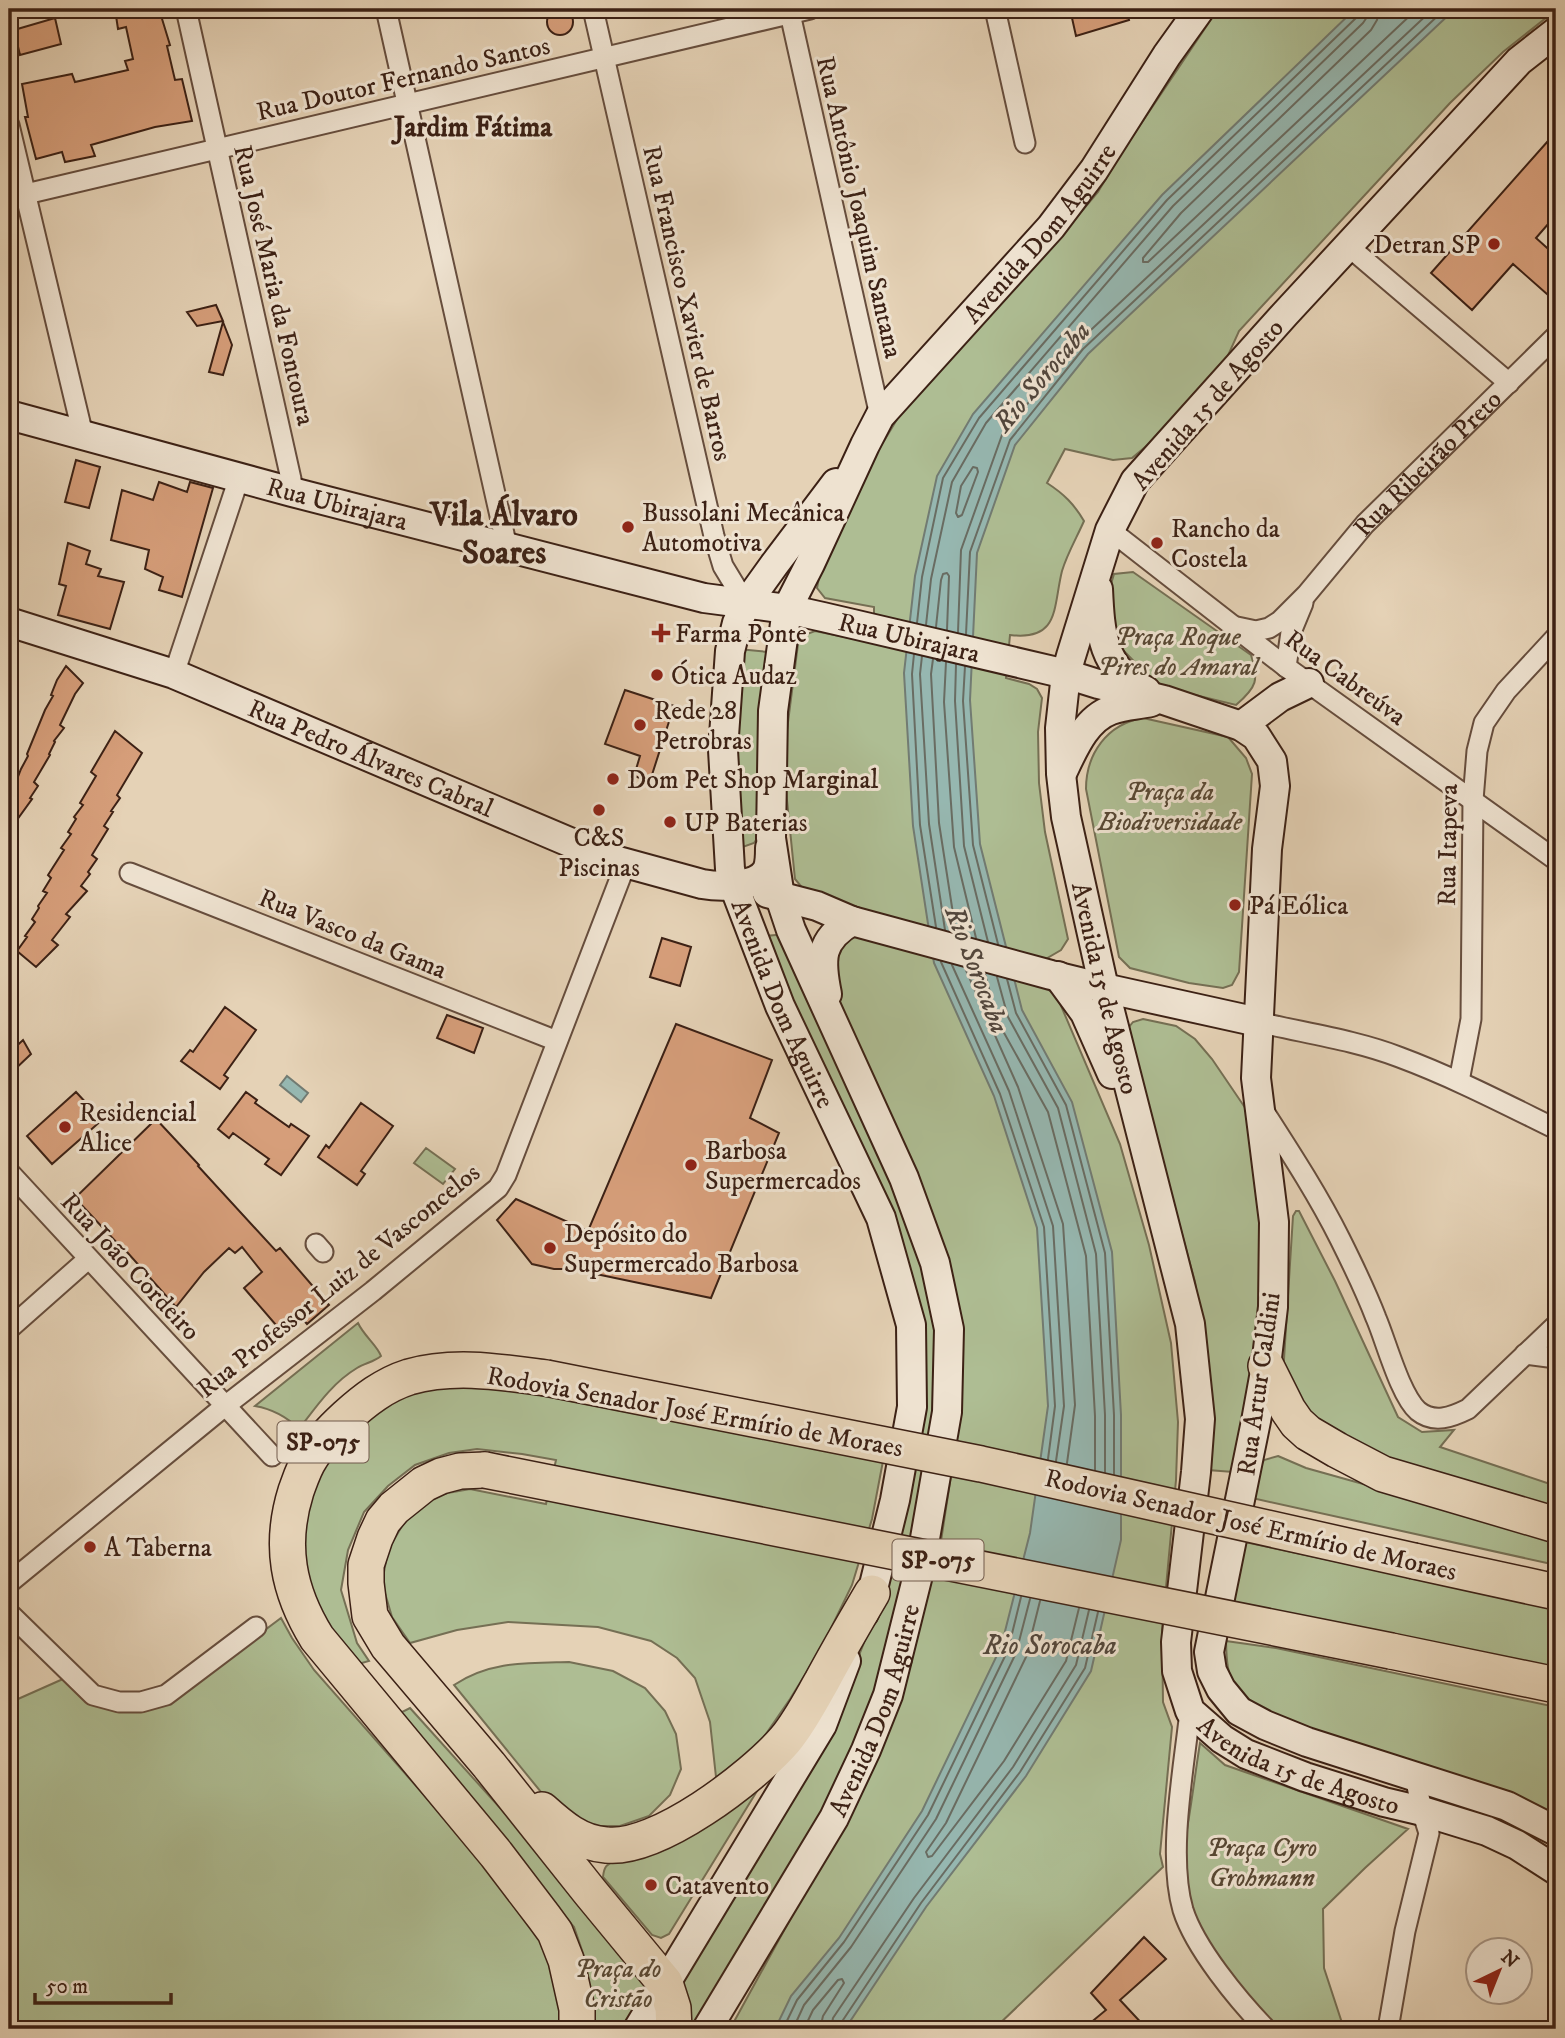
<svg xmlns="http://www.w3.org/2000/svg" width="1565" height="2038" font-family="'IM FELL DW Pica',serif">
<rect width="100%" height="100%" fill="#e5d2b6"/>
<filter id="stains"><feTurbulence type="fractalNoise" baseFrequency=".00286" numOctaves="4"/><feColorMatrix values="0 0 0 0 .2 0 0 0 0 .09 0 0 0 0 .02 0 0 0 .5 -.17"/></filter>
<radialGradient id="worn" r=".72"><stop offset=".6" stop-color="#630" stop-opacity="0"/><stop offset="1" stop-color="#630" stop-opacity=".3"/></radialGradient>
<!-- green -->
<path fill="#aebd93" stroke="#756f54" stroke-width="2" d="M1218,9L1556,10L1503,52L1450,103L1239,331L1221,371L1161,434L1132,458L1113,460L1065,449L1047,483C1064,494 1074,504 1084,521C1077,537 1067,554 1062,571C1053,607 1060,641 1010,635L1006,678L1029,684L1037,689L1042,698L1038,732L1039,783L1045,832L1068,939L1061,950L1044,960L1043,987L1056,994L1120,1144L1149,1245L1171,1343L1178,1422L1176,1480L1162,1630L1163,1702L1172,1727L1160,1854L1163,1867L994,2029H730L810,1883L904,1681L939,1554L958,1430L960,1386L831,982L840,940L859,935L903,947L893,918L834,904L809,896L795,879L783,761L798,644L807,634L815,631L874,643V607L825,598L817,588L821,567L872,461L899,416L963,342L1045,255L1098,192L1120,155Z
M1133,572L1251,655C1259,680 1257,687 1236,705L1158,686L1121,648L1107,620L1108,594L1114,574Z
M738,649L768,652L758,837L754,843L740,848L733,811Z
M1143,718L1228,737L1246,758L1252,774L1239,972L1232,985L1223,988L1189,983L1130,968L1119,957L1086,789C1086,754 1107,724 1143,718Z
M776,935H778L898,1189L925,1269L937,1324L935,1421L908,1570L879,1693L829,1802L696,2029H685L676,1980L839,1706L867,1635L917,1332L793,1014L765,936Z
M1143,1019L1176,1026L1195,1039L1212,1059L1248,1112L1265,1247L1258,1341L1233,1472L1208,1470L1210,1386L1195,1282L1143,1090L1129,1027L1133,1022Z
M426,1148L455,1169L443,1184L414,1163Z
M1296,1211H1299L1335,1281L1398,1417L1422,1432L1454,1430L1440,1447L1556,1486V1517L1428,1481L1315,1426L1283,1375L1293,1216Z
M358,1323C364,1336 377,1345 381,1356C374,1362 365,1363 357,1368C332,1383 316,1407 299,1429C287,1417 272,1409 255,1406Z
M471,1382L883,1461L872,1519L852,1585L821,1649L790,1699L759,1744L734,1767L716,1777L710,1722L695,1678L677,1658L651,1641L598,1627L508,1622L457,1630L410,1643L392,1617L382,1583L388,1550L409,1514L442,1494L470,1489L546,1504L556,1460L522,1454L477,1449L449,1453L415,1465L388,1486L364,1512L348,1550L341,1590L357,1643L369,1661L351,1666C333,1640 316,1613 308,1581C305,1567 301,1548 302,1534C308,1461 358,1406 429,1387C442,1384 457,1383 471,1382Z
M1278,1456L1306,1468L1556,1538V1565L1252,1498L1255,1476L1264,1460Z
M1240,1541L1556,1608V1670L1225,1601Z
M281,1618L292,1638L314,1670L527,1912L540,1930L555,1986L565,2029H9V1703L63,1679L91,1703L119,1712H142L170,1701Z
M1226,1641L1276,1648L1556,1707V1819L1270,1714C1233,1689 1227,1687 1226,1641Z
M569,1662L613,1671L645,1688L665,1711L676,1734L681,1769L670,1795L649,1816L620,1826H597L575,1819L545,1797L454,1685C490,1661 527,1663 569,1662Z
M410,1708L646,1970L648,1992L626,2029H592L586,1962L574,1927L396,1715Z
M1200,1743L1225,1765L1408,1829L1365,1868L1323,1909L1324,1968L1344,2029H1276C1238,1984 1190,1937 1184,1876C1182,1857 1186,1836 1189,1817C1193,1792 1196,1768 1200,1743Z
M762,1783L669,1934L661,1938L652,1935L603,1877C604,1867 606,1864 616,1861Z"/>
<!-- water -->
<path fill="#96b7b0" stroke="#727b72" stroke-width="2" d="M1355,9H1455L1088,354L1015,445L977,553L970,700L980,844L1022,1010L1072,1102L1112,1252L1121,1415V1540L1091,1671L1026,1776L926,1907L845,2029H775L791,1996L839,1938L922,1811L1001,1647L1030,1533L1048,1406L1037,1228L994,1096L934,963L913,826L904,673L915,576L937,476L973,414L1162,195Z
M287,1076L308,1093L301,1102L280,1085Z"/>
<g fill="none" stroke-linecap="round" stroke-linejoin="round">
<!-- shore -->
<path stroke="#696c62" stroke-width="2" d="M1379,9L1377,20L1371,30L1181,213L1143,258V262H1148L1417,9
M973,467L977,468L978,472L962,515L958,517L956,513L961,486Z
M917,623L922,577L943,478L979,418L1167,200L1357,17L1360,9
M926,625L931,579L952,482L986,423L1173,206L1363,23L1367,17L1368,9
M936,627L941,580L943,574L947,573L949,576L947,630
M958,632L961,550L1002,435L1077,343L1433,9
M966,634L970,552L1010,440L1083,349L1445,9
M914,654L912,674L920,825L936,927
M922,656L920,674L929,824L945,930
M933,659L931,674L939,823L956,933
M946,662L944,702L954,847L976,938
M956,664L955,701L964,846L988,942
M965,666L963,701L973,845L998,944
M941,962L1000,1094L1044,1227L1055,1406L1048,1459
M952,965L1009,1091L1053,1226L1064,1406L1056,1461
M965,968L1018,1087L1063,1224L1075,1405L1067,1463
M985,974L998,1022L1048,1112L1086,1256L1095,1416V1470
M997,977L1008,1017L1058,1108L1096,1254L1105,1415V1472
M1007,979L1016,1013L1066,1105L1105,1253L1114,1415V1474
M1040,1601L1026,1657L946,1823L926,1852L928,1857L932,1856L1004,1761L1066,1661L1079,1608
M783,2029L797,2000L844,1942L928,1815L1008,1650L1021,1597
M793,2029L804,2005L851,1947L936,1819L1016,1653L1030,1599
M804,2029L813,2010L838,1980L842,1979L844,1983L823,2016L820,2029
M831,2029L833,2018L914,1898L1013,1767L1076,1665L1089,1610
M840,2029L841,2023L921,1903L1020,1772L1085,1668L1098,1612"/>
</g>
<!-- building -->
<path fill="#d69e7a" stroke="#3c2115" stroke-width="2" d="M547 22a13 13 0 1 1 26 0a13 13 0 1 1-26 0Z
M115,9H159L170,45L167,46L175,80L182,79L192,121L155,127L91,145L95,156L65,162L62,152L36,159L25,117H28L22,84L72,74L75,82L128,70L125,61L133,59L126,27L118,29Z
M1070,9H1126L1129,20L1076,36Z
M55,18L61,44L20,55L14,30Z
M1556,132V215L1536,238L1556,256V302L1513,264L1472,310L1431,273Z
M216,305L223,321L197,326L187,312Z
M223,322L232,345L223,375L209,372Z
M76,460L100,467L89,508L65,502Z
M159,482L187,492L190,482L213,488L182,597L159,590L163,577L145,569L149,550L111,540L122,490L153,500Z
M68,543L90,551L86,564L101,569L98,576L124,582L110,629L58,615L66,586L59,584Z
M66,666L83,683L75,694L60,725L64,728L54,741L55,742L49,754L50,755L34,782L38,786L30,798L32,799L9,831V800L21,769L28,756L27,754L45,710L53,696L51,695L57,680Z
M625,690L674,706L650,781L634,776L640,756L605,744Z
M115,731L142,753L117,795L120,798L111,811L113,812L104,826L108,829L92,855L97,859L88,872L90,874L81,886L87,891L66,914L70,917L52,940L58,945L36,967L17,951L27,937L25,936L35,922L32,919L39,908L38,906L47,893L43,891L51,878L48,875L64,850L61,848L71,834L68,832L76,819L74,817L83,805L80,803L96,776L91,772Z
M662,938L691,947L680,986L650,977Z
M225,1007L256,1030L224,1075L228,1078L220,1089L181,1061L190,1050L193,1052Z
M447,1015L483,1028L474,1053L437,1038Z
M676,1024L772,1060L750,1118L779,1133L711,1298L572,1269H554L532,1264L497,1220L516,1199L588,1231Z
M23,1040L31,1054L9,1075V1053Z
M76,1092L102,1120L52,1164L27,1136Z
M246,1092L257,1100L255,1103L289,1127L291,1124L309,1136L281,1175L265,1164L269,1159L233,1133L229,1138L218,1129Z
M361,1103L393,1126L361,1171L365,1174L357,1185L318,1157L326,1145L329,1148Z
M156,1119L199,1165L198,1166L276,1251L280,1248L329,1305L307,1324L299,1315L282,1332L244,1288L262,1272L242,1247L235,1253L229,1248L204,1272L176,1307L119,1243L118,1244L75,1198Z
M1144,1937L1166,1959L1120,2000L1147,2029H1083L1106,2010L1091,1993Z"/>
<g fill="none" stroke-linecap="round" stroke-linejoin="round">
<defs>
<g id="street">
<path d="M186,9L291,479L292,492"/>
<path d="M386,9L507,547"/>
<path d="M593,9L714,536L723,566L746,604"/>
<path d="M789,9L880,416"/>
<path d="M995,9L1025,143"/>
<path d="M9,125L83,435"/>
<path d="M9,198L810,9"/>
<path d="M1348,246L1509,383"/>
<path d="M1110,530L1286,667L1556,860"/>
<path id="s1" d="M1237,627L1256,631L1269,628L1280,621L1306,595L1365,524L1556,336"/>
<path d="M1286,667L1291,632L1303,603"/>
<path d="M174,674L239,478"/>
<path d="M130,873L557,1041"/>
<path d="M1258,1022C1304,1033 1355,1040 1399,1057C1453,1077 1505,1104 1556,1129"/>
<path d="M1459,1081L1471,1019L1473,800L1477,751L1484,723L1506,691L1556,637"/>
<path d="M1263,1110C1290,1152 1318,1195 1340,1239C1353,1265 1366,1292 1376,1318C1386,1341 1400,1395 1418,1411C1434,1424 1452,1417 1468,1409L1556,1325"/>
<path d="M9,1172L272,1456"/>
<path d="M316,1244L323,1252"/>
<path d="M9,1329L88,1259"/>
<path d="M1525,1354L1556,1358"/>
<path d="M9,1583L225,1406L373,1291L498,1188L506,1175L626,863"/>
<path d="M9,1613L93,1695L119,1702H141L166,1695L256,1627"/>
<path d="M1190,1711C1184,1768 1167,1855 1183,1910C1195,1948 1238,2000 1266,2029"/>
<path d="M1388,2029L1405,1931L1429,1833L1422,1811L1415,1776"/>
</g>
<g id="secondary">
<path id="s2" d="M1556,32L1519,61L1285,314L1135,481L1110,530L1071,656L1066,674L1060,728L1061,774L1066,817L1104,988L1190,1324L1200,1419L1196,1472L1176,1642L1177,1671L1190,1711L1222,1739L1246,1754L1305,1777L1384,1802L1422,1811L1487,1831L1517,1845L1556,1870"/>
<path id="s3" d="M9,415L292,492L704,598L787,609L823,617L1066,674L1098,684L1164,700L1241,726L1256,736L1272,761L1275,786L1267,849L1256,1078L1274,1222L1273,1307L1266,1366L1256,1421L1209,1652L1212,1671L1221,1689L1239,1711L1265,1725L1307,1742L1507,1806L1556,1831"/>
<path id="s4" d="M836,483L774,565L746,604L737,623L730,651L723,750L730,869L734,886L780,1006L881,1218L911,1325L912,1407L895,1500L872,1593L864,1613"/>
<path d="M1098,589C1100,632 1102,670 1146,691"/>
<path id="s5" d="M9,622L174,674L607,858L702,884C719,887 758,888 767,870C770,864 770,855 770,848"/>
<path d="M1241,726L1280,697L1309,683"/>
<path d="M1063,771C1074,748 1086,719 1111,710C1124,705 1138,705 1151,702"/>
<path d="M767,893L817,906L852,921L1051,975L1104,988L1258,1022"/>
<path d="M1058,976L1085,1013L1112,1074"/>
<path d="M827,994C820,960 819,940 852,921"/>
<path d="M638,2029L822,1725L846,1661"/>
<path id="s6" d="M707,2029L834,1818L866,1750L888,1695L920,1567L947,1412L949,1329L935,1263L904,1178L791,930L780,897L771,838L773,711L787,609L810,564L865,445L880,416L1051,227L1094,170L1167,55L1200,9"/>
</g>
<path id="highway" d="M1266,1366L1288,1410L1297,1423L1308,1433L1337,1450L1383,1474L1556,1525
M546,1378C501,1372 454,1364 409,1377C384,1385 365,1400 346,1417C333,1429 320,1442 311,1457C304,1467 300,1480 296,1491C279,1545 288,1591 317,1638L496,1854L544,1917L555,1932L566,1960L577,2009V2029
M485,1470L460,1471L441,1476L424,1484L394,1508L383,1521L375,1538L366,1565V1583L370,1616L388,1646L489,1765L590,1892L665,1983L673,2008L674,2029
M1414,1561L1556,1592
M1391,1651L1556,1685
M542,1810C561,1827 579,1843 606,1845C657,1851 753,1777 785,1740C800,1722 811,1700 822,1681C838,1651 855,1622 872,1593"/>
</defs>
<!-- street casing -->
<use href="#street" stroke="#664d3d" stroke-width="23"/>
<!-- secondary casing -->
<use href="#secondary" stroke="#3c2115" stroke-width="32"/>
<!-- highway casing -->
<use href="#highway" stroke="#3c2115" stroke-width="38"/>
<!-- street -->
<use href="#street" stroke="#eee2d0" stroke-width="19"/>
<!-- secondary -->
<use href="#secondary" stroke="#eee2d0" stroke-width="28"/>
<!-- highway -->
<use href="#highway" stroke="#e5d2b6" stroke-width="35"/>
<defs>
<path id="highway-bridge" d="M546,1378L981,1464L1414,1561
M485,1470L1391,1651"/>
</defs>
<!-- highway-bridge casing -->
<use href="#highway-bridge" stroke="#3c2115" stroke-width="38" stroke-linecap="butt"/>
<!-- highway-bridge -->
<use href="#highway-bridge" stroke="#e5d2b6" stroke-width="35"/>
</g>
<!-- markers -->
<g fill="#8f2418" stroke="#eee2d0" stroke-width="2.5">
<circle cx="1494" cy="244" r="7"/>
<circle cx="628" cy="527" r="7"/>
<circle cx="1157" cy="543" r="7"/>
<path d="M657.5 622.5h7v7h7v7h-7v7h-7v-7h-7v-7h7z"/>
<circle cx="657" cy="675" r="7"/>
<circle cx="640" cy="725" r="7"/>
<circle cx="613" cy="779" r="7"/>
<circle cx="599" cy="810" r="7"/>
<circle cx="670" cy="822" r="7"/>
<circle cx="1235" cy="905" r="7"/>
<circle cx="65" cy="1127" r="7"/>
<circle cx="691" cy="1165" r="7"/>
<circle cx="550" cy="1248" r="7"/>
<circle cx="90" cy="1547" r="7"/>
<circle cx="651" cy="1885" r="7"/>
</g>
<g text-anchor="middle" stroke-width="6" stroke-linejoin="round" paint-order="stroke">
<!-- shield labels -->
<g fill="#eee2d0" stroke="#715b4d" stroke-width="2">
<rect x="277.5" y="1421.5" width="91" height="41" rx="5"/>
<rect x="892.5" y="1539.5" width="91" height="41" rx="5"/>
</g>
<g font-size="24" font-weight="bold" fill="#3c2115">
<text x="323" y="1450">SP-075</text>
<text x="938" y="1568">SP-075</text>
</g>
<!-- street labels -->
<g font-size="26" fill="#3c2115" stroke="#eee2d0">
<text transform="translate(403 78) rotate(-13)" y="9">Rua Doutor Fernando Santos</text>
<text transform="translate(860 207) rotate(77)" y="9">Rua Antônio Joaquim Santana</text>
<text dy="9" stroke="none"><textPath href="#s6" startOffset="1965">Avenida Dom Aguirre</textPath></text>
<text transform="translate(275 285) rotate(77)" y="9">Rua José Maria da Fontoura</text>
<text transform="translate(688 303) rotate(77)" y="9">Rua Francisco Xavier de Barros</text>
<text transform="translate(1207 404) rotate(-49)" y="9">Avenida 15 de Agosto</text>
<text dy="9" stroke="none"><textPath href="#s1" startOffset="262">Rua Ribeirão Preto</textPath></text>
<text dy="9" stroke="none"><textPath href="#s3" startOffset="340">Rua Ubirajara</textPath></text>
<text dy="9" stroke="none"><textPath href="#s3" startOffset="928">Rua Ubirajara</textPath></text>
<text transform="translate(1346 677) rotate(36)" y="9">Rua Cabreúva</text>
<text dy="9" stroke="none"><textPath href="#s5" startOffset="387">Rua Pedro Álvares Cabral</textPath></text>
<text transform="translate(1447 845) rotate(-89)" y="9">Rua Itapeva</text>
<text transform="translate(353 933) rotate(22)" y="9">Rua Vasco da Gama</text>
<text dy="9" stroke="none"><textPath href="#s2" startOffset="1141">Avenida 15 de Agosto</textPath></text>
<text dy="9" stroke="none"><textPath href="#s4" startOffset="564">Avenida Dom Aguirre</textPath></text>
<text transform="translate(131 1266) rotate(47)" y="9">Rua João Cordeiro</text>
<text transform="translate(338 1280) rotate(-39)" y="9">Rua Professor Luiz de Vasconcelos</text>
<text transform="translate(1258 1384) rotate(-82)" y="9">Rua Artur Caldini</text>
<text transform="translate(695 1411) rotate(10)" y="9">Rodovia Senador José Ermírio de Moraes</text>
<text transform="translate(1251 1524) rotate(13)" y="9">Rodovia Senador José Ermírio de Moraes</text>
<text dy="9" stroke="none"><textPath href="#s6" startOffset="362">Avenida Dom Aguirre</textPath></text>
<text dy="9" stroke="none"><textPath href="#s2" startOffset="2002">Avenida 15 de Agosto</textPath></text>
</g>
<!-- poi labels -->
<g font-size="26" fill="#3c2115" stroke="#eee2d0" text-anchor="start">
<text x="1480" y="253" text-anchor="end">Detran SP</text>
<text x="642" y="521">Bussolani Mecânica<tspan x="642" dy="30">Automotiva</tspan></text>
<text x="1171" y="537">Rancho da<tspan x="1171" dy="30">Costela</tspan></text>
<text x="675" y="642">Farma Ponte</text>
<text x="671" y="684">Ótica Audaz</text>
<text x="654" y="719">Rede 28<tspan x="654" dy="30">Petrobras</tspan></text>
<text x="627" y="788">Dom Pet Shop Marginal</text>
<text x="684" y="831">UP Baterias</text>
<text x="599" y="846" text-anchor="middle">C&amp;S<tspan x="599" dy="30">Piscinas</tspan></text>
<text x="1249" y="914">Pá Eólica</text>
<text x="79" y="1121">Residencial<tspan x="79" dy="30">Alice</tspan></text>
<text x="705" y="1159">Barbosa<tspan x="705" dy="30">Supermercados</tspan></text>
<text x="564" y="1242">Depósito do<tspan x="564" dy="30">Supermercado Barbosa</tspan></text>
<text x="104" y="1556">A Taberna</text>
<text x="665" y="1894">Catavento</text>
</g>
<!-- park labels -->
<g font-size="26" font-style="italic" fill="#584834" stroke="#eee2d0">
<text x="1178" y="645">Praça Roque<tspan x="1178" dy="30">Pires do Amaral</tspan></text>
<text x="1170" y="800">Praça da<tspan x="1170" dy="30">Biodiversidade</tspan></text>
<text x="1262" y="1856">Praça Cyro<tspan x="1262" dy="30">Grohmann</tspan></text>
<text x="618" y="1977">Praça do<tspan x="618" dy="30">Cristão</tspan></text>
</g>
<!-- neighbourhood labels -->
<g font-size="28" font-weight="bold" fill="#3c2115" stroke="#eee2d0">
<text x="473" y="136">Jardim Fátima</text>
</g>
<!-- water labels -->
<g font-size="28" font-style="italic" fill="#52463c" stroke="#eee2d0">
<text transform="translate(1041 376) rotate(-50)" y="10">Rio Sorocaba</text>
<text transform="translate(978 969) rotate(69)" y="10">Rio Sorocaba</text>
<text x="1050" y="1654">Rio Sorocaba</text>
</g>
<!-- district labels -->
<g font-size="33" font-weight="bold" fill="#3c2115" stroke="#eee2d0">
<text x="504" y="525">Vila Álvaro<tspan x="504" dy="38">Soares</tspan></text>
</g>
</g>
<!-- margin -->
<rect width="1565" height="2038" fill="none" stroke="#e5d2b6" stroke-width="35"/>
<rect x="10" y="10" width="1544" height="2017" fill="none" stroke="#3c2115" stroke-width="3.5"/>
<rect x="18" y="18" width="1530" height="2003" fill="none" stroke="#3c2115" stroke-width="2"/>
<!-- north arrow -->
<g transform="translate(1499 1971) rotate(43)"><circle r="33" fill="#eee2d0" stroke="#a79585" stroke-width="2"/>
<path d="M0-5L12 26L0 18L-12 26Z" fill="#8f2418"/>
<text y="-10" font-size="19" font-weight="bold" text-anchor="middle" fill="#3c2115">N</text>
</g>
<!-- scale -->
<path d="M35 1993v10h136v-10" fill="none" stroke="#3c2115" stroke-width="3.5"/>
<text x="46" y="1993" font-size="21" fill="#3c2115" stroke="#eee2d0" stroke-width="5" paint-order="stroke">50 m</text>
<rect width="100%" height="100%" filter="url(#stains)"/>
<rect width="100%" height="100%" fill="url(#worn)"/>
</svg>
